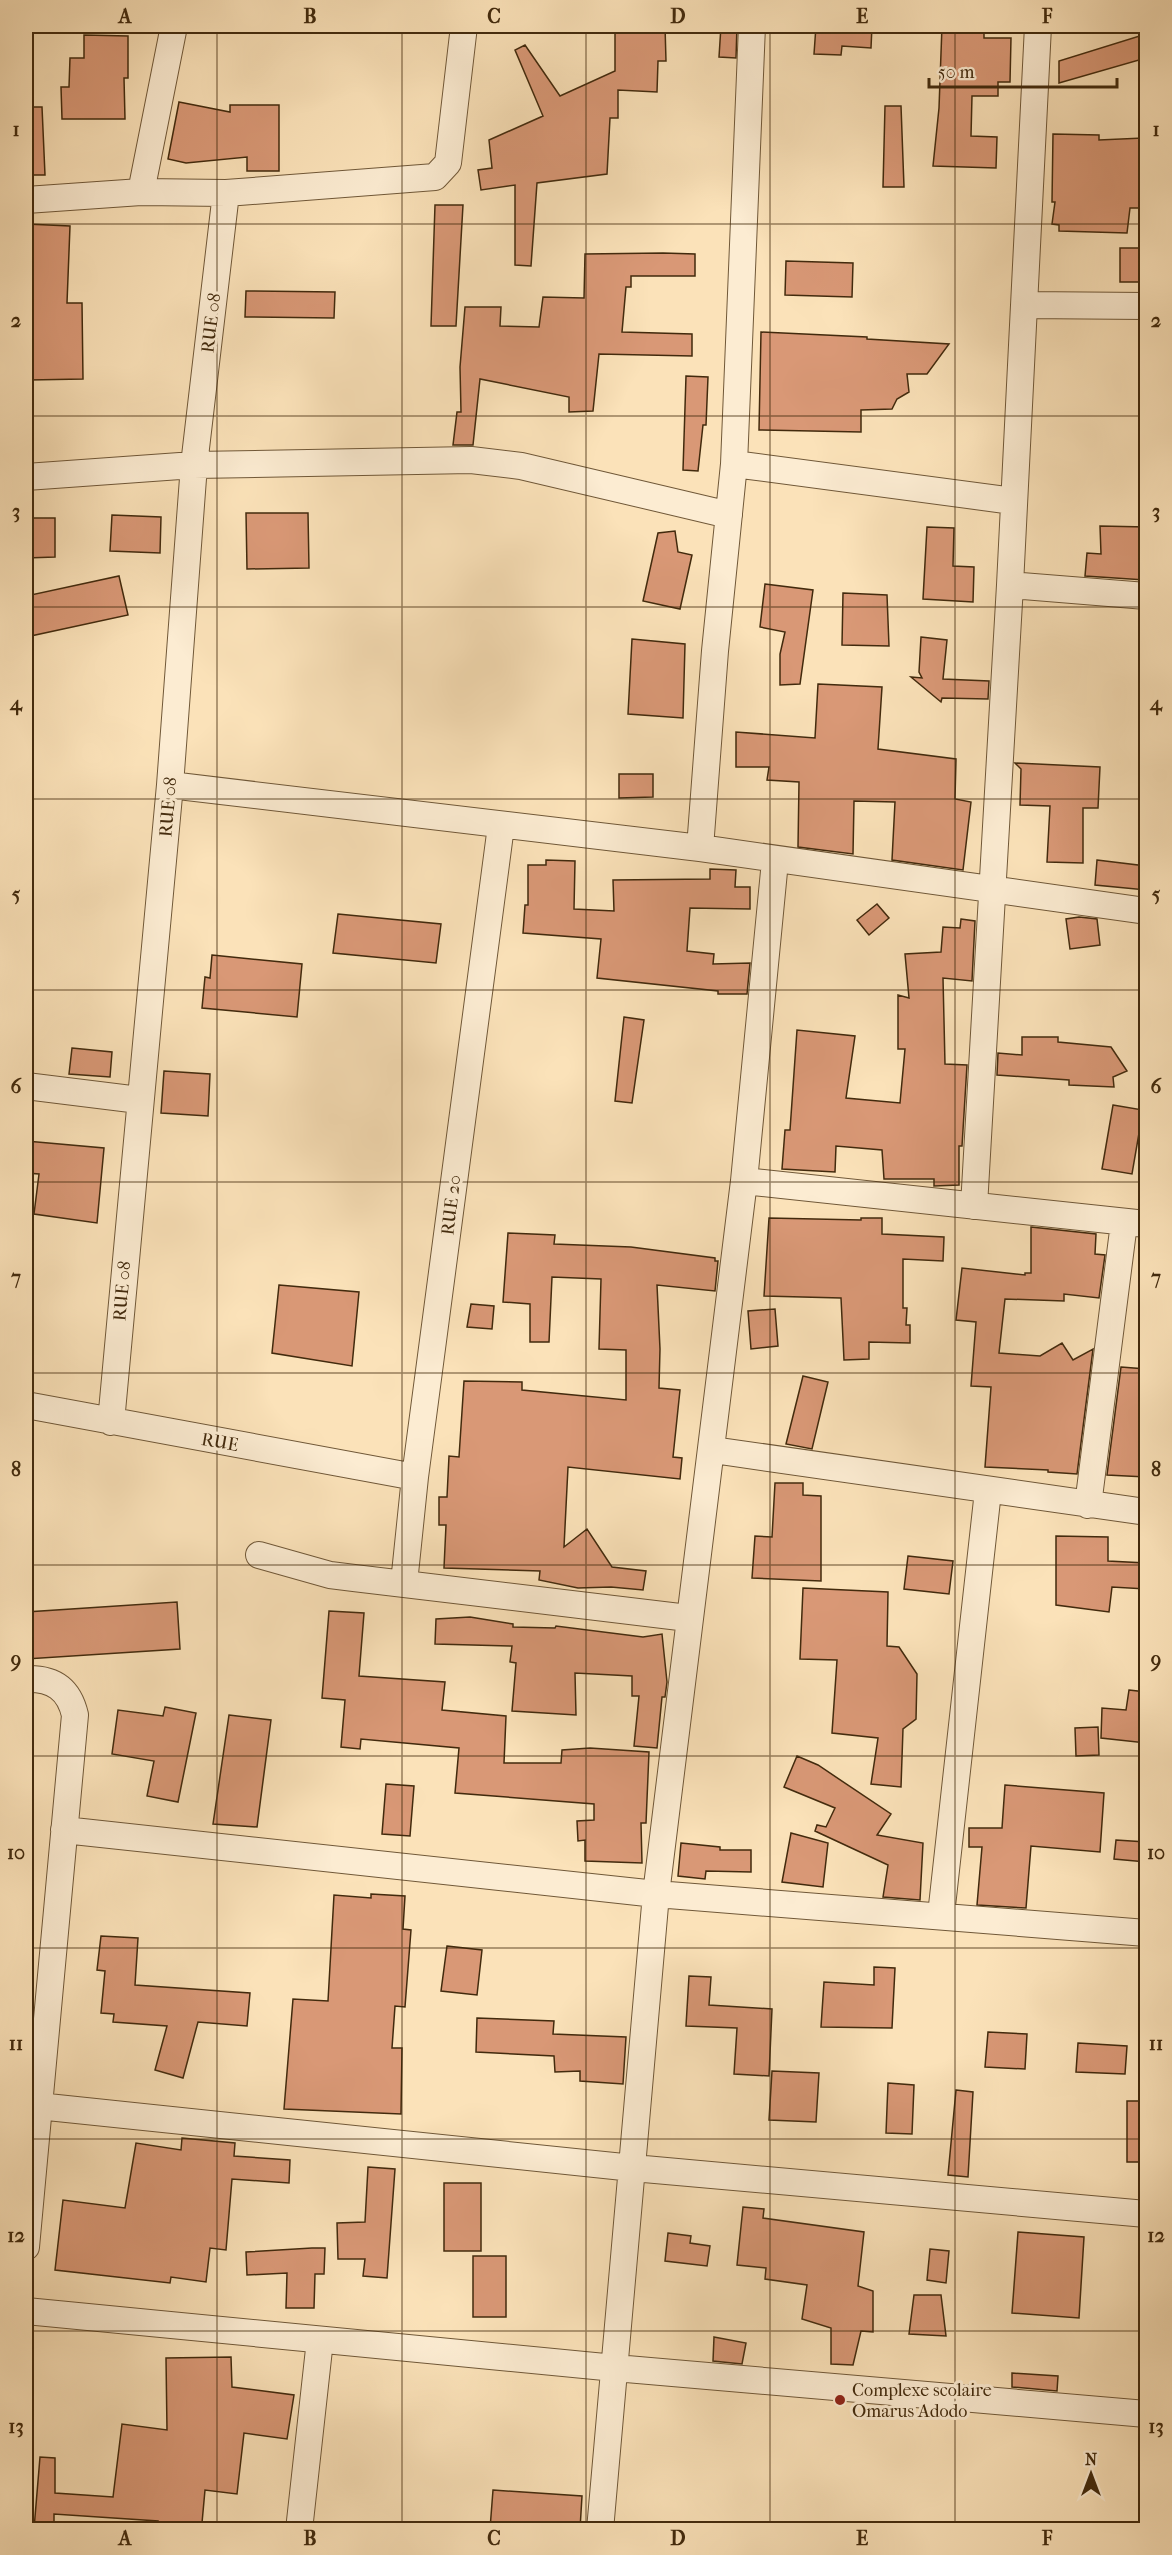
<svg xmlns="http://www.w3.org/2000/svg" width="1172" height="2555" font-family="'IM FELL French Canon',serif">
<rect width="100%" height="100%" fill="#fbe2b9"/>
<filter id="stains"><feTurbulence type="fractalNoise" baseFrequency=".00333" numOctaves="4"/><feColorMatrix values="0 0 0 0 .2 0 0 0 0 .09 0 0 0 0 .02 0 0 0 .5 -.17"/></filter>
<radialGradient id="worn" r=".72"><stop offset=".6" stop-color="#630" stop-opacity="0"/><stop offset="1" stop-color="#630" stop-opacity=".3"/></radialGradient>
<!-- building -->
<path fill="#d99876" stroke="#422a0d" stroke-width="1.5" d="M615,26H665L666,61H658L657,92L618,90V118H610L607,174L537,183L531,266L515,265V185L481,190L478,170L492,168L489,140L543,116L515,50L525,45L560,96L615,71Z
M721,26H737L736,58L719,57Z
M816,26H872L871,48L842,46L841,55L814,54Z
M942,26H984V38H1011L1010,82H998V96H972L971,136L997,137L996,168L933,166L939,108Z
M1146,34V58L1059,83V61Z
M84,35L128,36V78H124L125,119H62L61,87H69L70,58H84Z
M179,102L230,112V105H279V171H247V157L186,163L168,159Z
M885,106H901L904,187H883Z
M26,107H42L45,175H26Z
M1053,134L1099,135V140L1143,138L1141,208H1130L1127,233L1059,231V225L1052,224L1055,202H1052Z
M435,205H463L456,326H431Z
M26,224L70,226L67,303H82L83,379L29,380Z
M1120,248H1139V282H1120Z
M663,253L695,254V276H631V287H626L622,332L692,334V356L599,354L593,411L569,412V397L480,379L473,445H453L457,412H461L460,367L465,307H501L500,326L539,327L543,297L584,298L585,254Z
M786,261L853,263L852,297L785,295Z
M246,291L335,292L334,318L245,317Z
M761,332L867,337V339L949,344L927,374H907L909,392L897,399L892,409L861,410V432L759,430Z
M686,376L708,377L706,425H703L698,471L683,470Z
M246,513H308L309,568L247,569Z
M112,515L161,517L160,553L110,551Z
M26,518H55V557L26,558Z
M1100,526L1146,527L1145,580L1085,576L1087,553L1101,554Z
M927,527L954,528L953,566L974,567L973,602L923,599Z
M675,531L678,552L692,555L680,609L643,601L658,533Z
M119,576L128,615L26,637V596Z
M765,584L813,590L800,684L780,685V654L785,632L760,627Z
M843,593L887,595L889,646L842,645Z
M921,637L947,640L943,679L989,681L988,699L942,698L941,702L911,677L922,678L919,672Z
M632,639L685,644L683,718L628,714Z
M818,684L882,687L878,749L956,759L955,799L971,802L963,870L892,860L895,802L854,801L853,854L798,847L799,782L767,780L769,767H736V732L815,738Z
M1015,763L1100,767L1098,808H1083V863L1047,862L1050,806L1020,805L1021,769Z
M619,774H653V797L619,798Z
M546,860L575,861L574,909L614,911L613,880L710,879V869L736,870L735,887H750V909L690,908L687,951L714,954L713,964L750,963L747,994H718V991L597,978L601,939L523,933L525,905H528V865H546Z
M1097,860L1146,866V890L1095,885Z
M877,904L889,918L869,935L857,920Z
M338,914L441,924L436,963L333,953Z
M1079,917L1097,919L1100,945L1070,949L1066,919Z
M961,919L975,921L972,981L943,978L945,1064L967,1065L962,1146H959V1185L934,1186V1179H884L882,1150L836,1146L835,1172L782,1169L785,1130H790L797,1030L855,1036L846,1098L900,1103L905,1049H898V995L909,998L905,954L941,952L943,927L960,928Z
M212,955L302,964L297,1017L202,1008L205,977L210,978Z
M624,1017L644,1020L632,1103L615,1101Z
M1022,1037H1058V1042L1111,1047L1127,1071L1113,1077L1114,1087L1069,1085V1080L997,1075L998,1053L1022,1055Z
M72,1048L112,1052L110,1077L69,1074Z
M164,1071L210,1074L208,1116L161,1113Z
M1113,1105L1143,1110L1132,1174L1102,1169Z
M26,1141L104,1148L97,1223L34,1214L39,1174L26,1173Z
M769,1218L861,1220V1218H882V1234L944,1237L943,1261L903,1259V1308H907L906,1325H910V1343L869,1342V1359L844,1360L841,1298L764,1296Z
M1031,1227L1096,1234L1095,1254L1105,1255L1099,1298L1064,1294V1301L1005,1299L999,1353L1040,1356L1062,1343L1073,1360L1093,1349L1077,1474L1048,1472V1470L985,1467L991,1387L971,1386L976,1322L956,1320L962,1268L1025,1275V1273H1031Z
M508,1233L555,1235L554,1244L631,1247L715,1258V1261H718L715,1291L657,1285L660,1349L659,1388L680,1390L673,1457L682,1458L680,1479L568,1467L564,1547L587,1529L612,1567L646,1571L643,1590L611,1587L578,1588L539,1580L540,1571L444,1568L446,1525H439V1497H447L449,1456L459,1457L464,1381L522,1382V1390L626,1400V1350L599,1349L601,1279L552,1277L549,1342H530V1304L503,1302Z
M279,1285L359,1292L352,1366L272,1353Z
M471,1304L494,1306L492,1329L467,1327Z
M775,1309L778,1346L751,1349L748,1311Z
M1121,1367L1146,1369V1477L1107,1475Z
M803,1376L828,1382L812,1449L786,1444Z
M775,1483H803V1495L821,1496V1581L752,1578L755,1536L772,1537Z
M1056,1536L1108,1537V1561L1146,1563V1589L1112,1587L1109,1612L1056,1605Z
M908,1556L953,1561L949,1594L904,1589Z
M803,1588L888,1592L887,1646L899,1647L917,1674L916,1719L903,1729L901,1787L871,1784L878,1738L832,1733L837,1660L800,1659Z
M177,1602L180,1649L26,1659V1612Z
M329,1611L364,1613L359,1676L445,1682L442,1710L506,1716L504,1763H561L562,1750L590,1748L649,1752L646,1823H641L642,1863L585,1861V1840L578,1841L577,1821L594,1820V1804L455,1793L459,1748L361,1739L360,1749L341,1747L345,1700L322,1698Z
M470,1617L513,1624V1627L555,1628L556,1626L643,1637L662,1634L667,1682L665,1697H662L657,1748L634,1746L639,1696H632V1676L575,1673L576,1715L512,1711L516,1663L510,1662L512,1646L435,1644L436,1619Z
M1129,1690L1146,1692V1743L1101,1738L1102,1708L1126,1710Z
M165,1707L196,1713L178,1802L147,1796L154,1761L112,1754L118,1710L163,1716Z
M229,1715L271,1720L257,1827L213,1824Z
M1098,1727L1099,1755L1076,1756L1075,1728Z
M797,1756L818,1765L891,1814L877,1835L923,1843L920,1900L883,1897L888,1865L815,1831L817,1825L826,1827L835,1808L784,1787Z
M386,1784L414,1786L410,1836L382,1834Z
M1005,1785L1104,1793L1100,1852L1031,1846L1026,1908L977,1905L982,1847H969V1828H1002Z
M791,1833L828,1843L823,1887L782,1882Z
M1116,1840L1146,1842V1862L1114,1859Z
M681,1843L720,1847V1850H751V1872L706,1871L705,1879L678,1876Z
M371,1894L405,1896L403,1929L411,1930L405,2007L395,2006L392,2048H402L401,2114L284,2109L293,1999L328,2001L334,1895L371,1898Z
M101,1936L138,1938L135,1985L250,1993L247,2026L198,2022L183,2078L155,2070L167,2026L113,2022L114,2014L101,2013L105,1971L97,1970Z
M447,1946L482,1950L477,1995L441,1991Z
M874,1967L895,1968L892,2028L821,2027L824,1982L874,1985Z
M689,1976L711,1977L709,2005L772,2009L769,2076L734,2074L737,2028L686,2026Z
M477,2018L554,2021L553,2034L626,2037L623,2084L580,2081V2071L555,2072L554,2056L476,2052Z
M988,2032L1027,2034L1025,2069L985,2067Z
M1078,2043L1127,2046L1125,2074L1076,2072Z
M772,2071L819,2073L816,2122L769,2120Z
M888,2083L914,2085L912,2134L886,2133Z
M956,2090L973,2092L968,2177L948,2175Z
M1127,2101H1146V2162H1127Z
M182,2138L235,2143L234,2156L290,2160L289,2183L232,2179L226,2250L210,2248L206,2282L171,2277L170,2283L55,2270L63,2200L125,2208L136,2143L181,2150Z
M368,2167L395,2169L387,2278L363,2276L365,2259H338L337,2223L365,2222Z
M444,2183H481V2251H444Z
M743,2207L764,2209L763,2218L864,2232L858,2286L873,2291V2332L861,2331L853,2365L831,2364V2328L802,2319L807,2285L765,2279L766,2268L737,2265Z
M1018,2232L1084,2237L1079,2318L1012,2313Z
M668,2233L691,2236L690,2243L710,2246L707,2266L665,2261Z
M312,2248H325L324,2274H315L314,2308H286L287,2273L247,2275L246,2252Z
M930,2249L949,2251L946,2283L927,2280Z
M473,2256H506V2317H473Z
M914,2295H941L946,2336L909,2334Z
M714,2337L746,2343L742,2364L713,2361Z
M231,2357L232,2387L294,2395L287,2439L244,2433L237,2494L205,2490L202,2523L195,2522L194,2529H157L158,2521L54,2514V2529H34L40,2457L55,2458V2493L113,2497L122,2424L167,2430L166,2358Z
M1012,2373L1058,2376L1057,2391L1012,2387Z
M493,2490L582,2496L580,2529H490Z"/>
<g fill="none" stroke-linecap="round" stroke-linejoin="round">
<defs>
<path id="minor" d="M141,192L174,26
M26,200L141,192L226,193L435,177L448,163L464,26
M1024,305L1146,306
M734,464L1013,501
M26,477L194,465L471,460L521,466L729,515
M1010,585L1146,596
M170,785L700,848L1146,911
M700,848L715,651L734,464L752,26
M26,1086L139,1100
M744,1181L1146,1224
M974,1206L1010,585L1038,26
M26,1405L415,1477
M111,1422L170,785L194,465L226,193
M713,1450L1146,1512
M1088,1505L1124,1223
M259,1555L330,1575L354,1578L688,1618
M404,1583L415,1477L501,826
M26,1679C53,1678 69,1689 75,1715L26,2247
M64,1830L656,1894L1146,1933
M941,1915L988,1491
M38,2106L633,2168L1146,2214
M26,2311L615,2368L1146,2414
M299,2530L320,2340
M600,2530L656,1894L744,1181L775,861"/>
</defs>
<!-- minor casing -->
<use href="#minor" stroke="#705838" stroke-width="28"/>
<!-- minor -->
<use href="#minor" stroke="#fcecd2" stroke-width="26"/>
</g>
<!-- grid -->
<path fill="none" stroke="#422a0d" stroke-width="1.5" stroke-opacity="0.55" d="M217,26V2530M402,26V2530M586,26V2530M770,26V2530M955,26V2530M26,224H1146M26,416H1146M26,607H1146M26,799H1146M26,990H1146M26,1182H1146M26,1373H1146M26,1565H1146M26,1756H1146M26,1948H1146M26,2139H1146M26,2331H1146"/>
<!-- markers -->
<circle fill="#8f2418" stroke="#fcecd2" stroke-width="2" cx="840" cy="2400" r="6"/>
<g text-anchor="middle" stroke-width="6" stroke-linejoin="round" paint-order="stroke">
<!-- street labels -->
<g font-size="18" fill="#422a0d" stroke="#fcecd2">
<text transform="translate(211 323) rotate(-83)" y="6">RUE 08</text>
<text transform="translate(168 807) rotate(-85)" y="6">RUE 08</text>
<text transform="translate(451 1205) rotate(-83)" y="6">RUE 20</text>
<text transform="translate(122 1291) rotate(-85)" y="6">RUE 08</text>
<text transform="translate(220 1442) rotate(10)" y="6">RUE</text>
</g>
<!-- poi labels -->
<g font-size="18" fill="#422a0d" stroke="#fcecd2" text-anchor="start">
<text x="852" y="2396">Complexe scolaire<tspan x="852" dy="21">Omarus Adodo</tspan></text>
</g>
</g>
<!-- margin -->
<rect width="1172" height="2555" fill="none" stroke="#fbe2b9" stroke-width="66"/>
<!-- north arrow -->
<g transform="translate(1091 2474)" stroke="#fcecd2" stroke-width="4.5" paint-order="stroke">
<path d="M0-4.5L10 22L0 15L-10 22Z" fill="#422a0d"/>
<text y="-9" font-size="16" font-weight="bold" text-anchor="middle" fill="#422a0d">N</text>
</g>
<!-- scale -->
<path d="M929 78v9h188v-9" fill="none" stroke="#422a0d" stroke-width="3"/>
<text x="938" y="78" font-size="18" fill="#422a0d" stroke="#fcecd2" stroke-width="4.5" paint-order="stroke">50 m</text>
<rect x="33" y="33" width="1106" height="2489" fill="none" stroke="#422a0d" stroke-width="2"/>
<g font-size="20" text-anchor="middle" font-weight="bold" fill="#422a0d">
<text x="125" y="23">A</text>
<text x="310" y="23">B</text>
<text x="494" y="23">C</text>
<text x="678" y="23">D</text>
<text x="862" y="23">E</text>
<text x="1047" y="23">F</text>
<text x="16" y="136">1</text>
<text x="1156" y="136">1</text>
<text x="16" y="327">2</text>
<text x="1156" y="327">2</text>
<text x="16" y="518">3</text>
<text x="1156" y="518">3</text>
<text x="16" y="710">4</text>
<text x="1156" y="710">4</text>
<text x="16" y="901">5</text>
<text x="1156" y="901">5</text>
<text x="16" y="1093">6</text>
<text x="1156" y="1093">6</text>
<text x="16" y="1284">7</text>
<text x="1156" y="1284">7</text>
<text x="16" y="1476">8</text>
<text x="1156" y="1476">8</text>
<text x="16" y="1667">9</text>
<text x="1156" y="1667">9</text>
<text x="16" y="1859">10</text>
<text x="1156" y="1859">10</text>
<text x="16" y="2050">11</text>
<text x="1156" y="2050">11</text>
<text x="16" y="2242">12</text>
<text x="1156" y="2242">12</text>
<text x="16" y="2433">13</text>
<text x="1156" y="2433">13</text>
<text x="125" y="2545">A</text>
<text x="310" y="2545">B</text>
<text x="494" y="2545">C</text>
<text x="678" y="2545">D</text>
<text x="862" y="2545">E</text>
<text x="1047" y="2545">F</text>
</g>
<rect width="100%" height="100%" filter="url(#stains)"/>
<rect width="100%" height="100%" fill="url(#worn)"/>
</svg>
